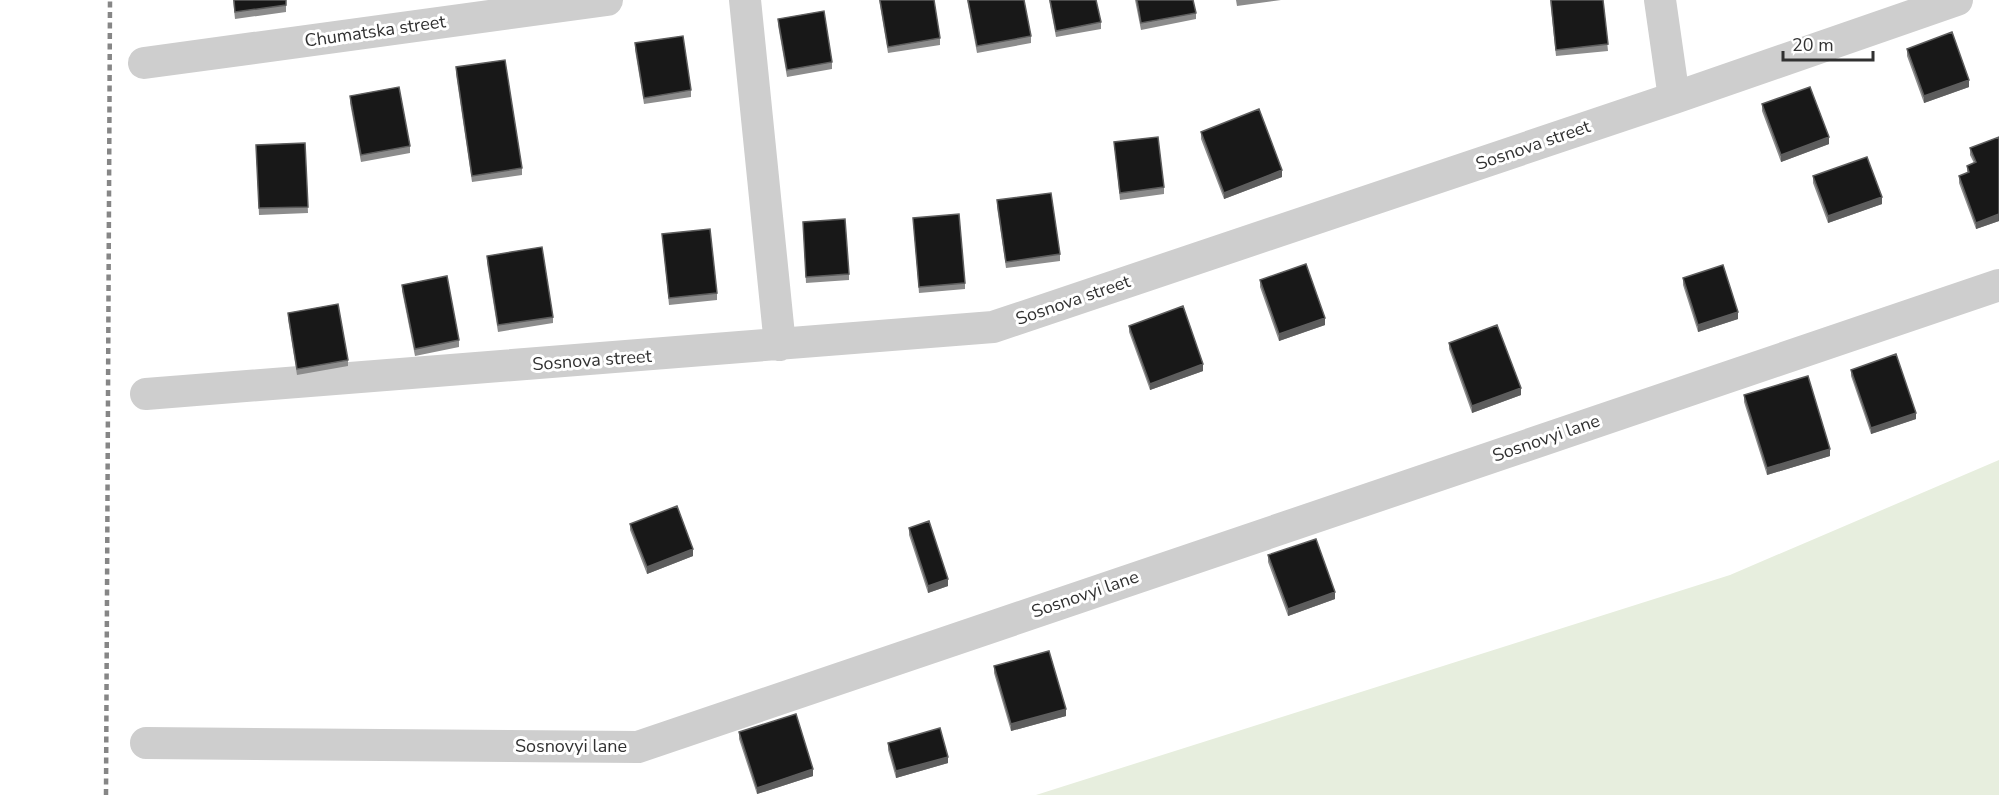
<svg xmlns="http://www.w3.org/2000/svg" width="1999" height="795" font-family="'Nunito Sans',sans-serif">
<rect width="100%" height="100%" fill="#fff"/>
<!-- green -->
<path fill="#e7eede" d="M1999,460V795H1036L1730,575Z"/>
<g fill="none" stroke-linecap="round" stroke-linejoin="round">
<!-- street -->
<path stroke="#cecece" stroke-width="32" d="M745,0L780,345
M1660,0L1674,98
M144,63L607,0
M146,394L993,327L1674,98L1957,0
M146,743L638,747L1999,285"/>
<!-- rail -->
<path stroke="#868686" stroke-width="4.5" stroke-dasharray="6 4.5" stroke-linecap="butt" d="M106,795L110,0"/>
</g>
<!-- wall -->
<path fill="#8c8c8c" d="M233,0H286V12L235,19Z
M879,0H934L940,38V45L888,53Z
M967,0H1024L1031,36V43L977,53Z
M1049,0H1096L1101,22V29L1056,37Z
M1135,0H1193L1196,13V19L1141,30Z
M1236,0H1281L1237,6Z
M1550,0H1603L1608,51L1556,56Z
M778,19L832,62V69L787,77L778,25Z
M635,43L691,90V97L644,104L635,50Z
M1907,49L1969,87L1924,103L1907,56Z
M456,67L522,168V175L472,182L456,74Z
M350,96L410,146V153L361,162L350,103Z
M1762,104L1829,144L1781,162L1762,111Z
M1201,132L1282,177L1224,199L1201,139Z
M1999,137V221L1976,229L1959,183V176L1967,173V166L1974,163L1970,155V148Z
M1114,142L1164,187V194L1120,200Z
M305,143L308,213L259,215L256,145Z
M1813,176L1882,204L1828,223L1813,183Z
M997,200L1060,254V261L1006,268L997,207Z
M913,218L965,283V289L919,293Z
M803,222L849,274V280L806,283Z
M662,234L717,293V300L669,305Z
M487,256L553,317V323L498,332L487,263Z
M1683,278L1738,319L1698,332L1683,285Z
M1260,280L1325,325L1279,341L1260,287Z
M402,285L459,340V347L415,356L402,291Z
M288,313L348,360V366L297,375L288,319Z
M1129,326L1203,371L1150,390L1129,332Z
M1449,343L1521,395L1472,413L1449,349Z
M1851,370L1916,419L1871,434L1851,376Z
M1744,395L1830,456L1767,475L1744,402Z
M630,524L693,556L647,574L630,530Z
M909,528L948,586L928,593L909,535Z
M1268,555L1335,599L1288,616L1268,562Z
M994,666L1066,716L1011,731L994,673Z
M739,732L813,776L757,794L739,739Z
M888,743L948,763L896,778L888,750Z"/>
<!-- shaded-wall -->
<path fill="#5d5d5d" d="M1969,80V87L1924,103V96Z
M1829,137V144L1781,162V155Z
M1282,170V177L1224,199V193Z
M1882,197V204L1828,223V216Z
M1999,214V221L1976,229V223Z
M1738,312V319L1698,332V325Z
M1325,318V325L1279,341V334Z
M1203,364V371L1150,390V384Z
M1521,388V395L1472,413V406Z
M1916,413V419L1871,434V428Z
M1830,449V456L1767,475V468Z
M693,549V556L647,574V567Z
M948,579V586L928,593V586Z
M1335,592V599L1288,616V609Z
M1066,709V716L1011,731V724Z
M948,757V763L896,778V771Z
M813,769V776L757,794V788Z"/>
<!-- building -->
<path fill="#181818" stroke="#5d5d5d" stroke-width="1.5" d="M234,0H286V5L235,12Z
M880,0H934L940,38L888,47Z
M968,0H1024L1031,36L977,46Z
M1050,0H1096L1101,22L1056,31Z
M1137,0H1193L1196,13L1141,23Z
M1551,0H1603L1608,44L1556,50Z
M824,11L832,62L787,70L778,19Z
M1952,32L1969,80L1924,96L1907,49Z
M683,36L691,90L644,98L635,43Z
M505,60L522,168L472,176L456,67Z
M399,87L410,146L361,155L350,96Z
M1810,87L1829,137L1781,155L1762,104Z
M1259,109L1282,170L1224,193L1201,132Z
M1158,137L1164,187L1120,193L1114,142Z
M1999,137V214L1976,223L1959,176L1969,172L1967,166L1976,162L1970,148Z
M305,143L308,207L259,208L256,145Z
M1867,157L1882,197L1828,216L1813,176Z
M1051,193L1060,254L1006,262L997,200Z
M959,214L965,283L919,287L913,218Z
M845,219L849,274L806,277L803,222Z
M710,229L717,293L669,298L662,234Z
M542,247L553,317L498,325L487,256Z
M1306,264L1325,318L1279,334L1260,280Z
M1723,265L1738,312L1698,325L1683,278Z
M447,276L459,340L415,349L402,285Z
M338,304L348,360L297,369L288,313Z
M1183,306L1203,364L1150,384L1129,326Z
M1497,325L1521,388L1472,406L1449,343Z
M1896,354L1916,413L1871,428L1851,370Z
M1808,376L1830,449L1767,468L1744,395Z
M677,506L693,549L647,567L630,524Z
M929,521L948,579L928,586L909,528Z
M1316,539L1335,592L1288,609L1268,555Z
M1049,651L1066,709L1011,724L994,666Z
M796,714L813,769L757,788L739,732Z
M940,728L948,757L896,771L888,743Z"/>
<g text-anchor="middle" stroke-width="6" stroke-linejoin="round" paint-order="stroke">
<!-- street labels -->
<g font-size="18" fill="#313131" stroke="#fff">
<text transform="translate(375 31) rotate(-8)" y="6">Chumatska street</text>
<text transform="translate(1533 145) rotate(-19)" y="6">Sosnova street</text>
<text transform="translate(1073 300) rotate(-19)" y="6">Sosnova street</text>
<text transform="translate(592 360) rotate(-4)" y="6">Sosnova street</text>
<text transform="translate(1546 438) rotate(-19)" y="6">Sosnovyi lane</text>
<text transform="translate(1085 594) rotate(-19)" y="6">Sosnovyi lane</text>
<text x="571" y="752">Sosnovyi lane</text>
</g>
</g>
<!-- scale -->
<path d="M1783 51v9h90v-9" fill="none" stroke="#313131" stroke-width="3"/>
<text x="1792" y="51" font-size="18" fill="#313131" stroke="#ffffff" stroke-width="4.5" paint-order="stroke">20 m</text>
</svg>
